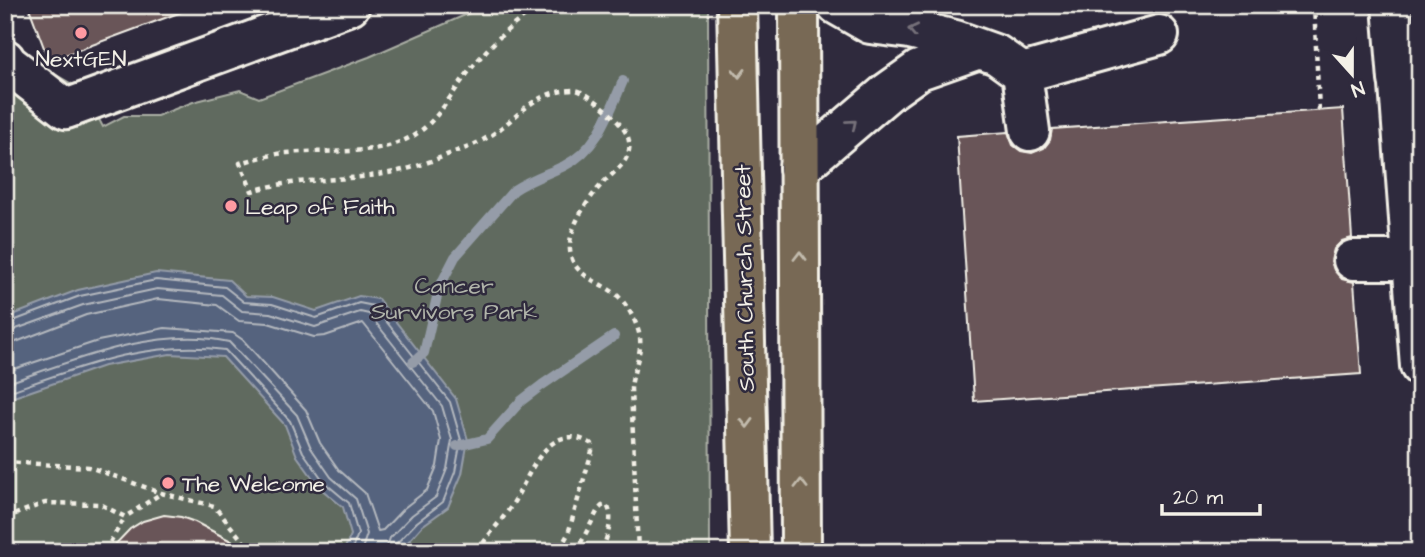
<svg xmlns="http://www.w3.org/2000/svg" width="1425" height="557" font-family="'Architects Daughter',sans-serif">
<rect width="100%" height="100%" fill="#2f2a3d"/>
<filter id="ink" filterUnits="userSpaceOnUse"><feTurbulence type="fractalNoise" baseFrequency=".0143" numOctaves="2"/><feDisplacementMap in="SourceGraphic" scale="14" xChannelSelector="R" yChannelSelector="G"/><feConvolveMatrix kernelMatrix="1 2 1 2 8 2 1 2 1" color-interpolation-filters="sRGB"/></filter>
<g filter="url(#ink)">
<!-- green -->
<path fill="#606b5f" stroke="#aaaea4" stroke-width="2" d="M488,5H708L710,552H5V60L30,71L51,72L77,87L92,106L103,127L124,116H157L193,102L240,90L259,98L369,57Z"/>
<!-- water -->
<path fill="#55637e" stroke="#959ca8" stroke-width="2" d="M156,273L229,280L246,296L273,297L316,311L359,296L378,299L456,399L468,440L462,474L448,507L422,526L399,552H343L351,535L343,507L320,488L297,456L285,425L223,357L170,354L104,366L5,400V318L78,290Z"/>
<g fill="none" stroke-linecap="round" stroke-linejoin="round">
<!-- shore -->
<path stroke="#b4b8be" stroke-width="2" d="M5,324L80,296L156,280L225,287L244,302L272,304L316,318L359,303L374,306L450,402L461,440L455,472L443,502L417,522L395,545L394,552
M5,333L83,305L157,289L222,295L242,311L270,313L315,327L360,312L369,314L442,406L452,440L447,469L436,497L412,515L390,538L385,552
M5,343L16,342L86,315L158,299L217,305L239,321L268,323L314,337L325,336L363,323L433,411L441,440L437,466L427,490L404,508L383,530L378,531L365,493L339,470L320,443L306,410L243,340L233,333L165,328L98,341L5,372
M5,384C72,361 158,325 229,342L297,415L311,448L331,477L356,499L367,534L361,552
M5,393C77,368 148,339 225,350L290,421L303,452L325,483L349,503L358,534L351,552"/>
<!-- stream -->
<path stroke="#959ca8" stroke-width="10" d="M413,362L424,353L439,288L455,257L514,190C529,180 547,174 564,166C598,149 609,113 623,81
M457,446L487,439L521,401L542,385L614,336"/>
</g>
<!-- building -->
<path fill="#695558" stroke="#f4f1e8" stroke-width="2" d="M28,5H192V8L49,61Z
M1343,109L1352,238L1342,241L1334,249L1331,261L1334,270L1342,279L1354,282L1361,374L974,401L957,136L1008,132L1013,145L1021,151L1032,153L1044,148L1050,140L1052,129Z
M164,515L181,517L195,522L252,552H108L130,529L143,521Z"/>
<g fill="none" stroke-linecap="round" stroke-linejoin="round">
<defs>
<path id="minor" d="M837,5L870,24L910,29L955,40L997,55L1022,73L1030,131
M1392,5L1398,80
M1420,38L1399,85L1420,366
M5,59L7,63L66,109L350,5
M1022,73L1159,35
M799,168L888,92L919,70L979,49
M1353,260H1413"/>
<path id="major" d="M737,5L750,552
M799,5L801,552"/>
</defs>
<!-- minor casing -->
<use href="#minor" stroke="#f4f1e8" stroke-width="44"/>
<!-- major casing -->
<use href="#major" stroke="#f4f1e8" stroke-width="44"/>
<!-- path -->
<path stroke="#f4f1e8" stroke-width="4.5" stroke-dasharray="5 5" stroke-linecap="butt" d="M542,5C512,23 488,46 467,74C451,94 440,117 419,132C382,158 330,149 287,153C271,154 255,159 240,163L252,191C298,177 347,182 394,172C414,168 435,160 454,152C464,149 474,145 483,140C517,122 529,91 574,90C588,90 623,123 628,137C635,160 614,171 601,185C587,201 568,228 570,250C572,277 601,281 618,296C628,306 638,324 640,338C642,354 632,372 631,389L638,552
M1314,5L1319,111
M5,462L89,467L161,493L214,506L252,552
M5,518L45,503L100,504L125,517L160,494
M109,552V544L125,517
M478,552C487,535 500,523 510,508C529,481 545,416 592,444V451L568,534L558,552
M576,552L598,510L602,506L607,505C615,519 606,538 602,552"/>
<!-- minor -->
<use href="#minor" stroke="#2f2a3d" stroke-width="38"/>
<!-- major -->
<use href="#major" stroke="#786954" stroke-width="38"/>
</g>
<!-- one-way arrows -->
<defs><path id="oneway-chevron" d="M-2-3.5L2.5 0L-2 3.5" fill="none" stroke-width="1.6" stroke-linecap="round" stroke-linejoin="round" transform="scale(1.75)"/></defs>
<g stroke="#747079">
<use href="#oneway-chevron" transform="translate(913 30) rotate(-168)"/>
<use href="#oneway-chevron" transform="translate(852 124) rotate(-40)"/>
</g>
<g stroke="#c2bbad">
<use href="#oneway-chevron" transform="translate(739 73) rotate(89)"/>
<use href="#oneway-chevron" transform="translate(800 256) rotate(-90)"/>
<use href="#oneway-chevron" transform="translate(747 423) rotate(89)"/>
<use href="#oneway-chevron" transform="translate(801 484) rotate(-90)"/>
</g>
</g>
<!-- markers -->
<g fill="#ff9aa2" stroke="#2f2a3d" stroke-width="2.5">
<circle cx="81" cy="33" r="7"/>
<circle cx="231" cy="206" r="7"/>
<circle cx="168" cy="483" r="7"/>
</g>
<g text-anchor="middle" stroke-width="5" stroke-linejoin="round" paint-order="stroke">
<!-- poi labels -->
<g font-size="23" fill="#f4f1e8" stroke="#2f2a3d" text-anchor="start">
<text x="81" y="66" text-anchor="middle">NextGEN</text>
<text x="245" y="214">Leap of Faith</text>
<text x="182" y="491">The Welcome</text>
</g>
<!-- street labels -->
<g font-size="23" fill="#f4f1e8" stroke="#2f2a3d">
<text transform="translate(744 278) rotate(-91)" y="8">South Church Street</text>
</g>
<!-- park labels -->
<g font-size="23" fill="#b1b5aa" stroke="#2f2a3d">
<text x="454" y="293">Cancer<tspan x="454" dy="26">Survivors Park</tspan></text>
</g>
</g>
<!-- margin -->
<rect width="1425" height="557" fill="none" stroke="#2f2a3d" stroke-width="28"/>
<rect x="14" y="14" width="1397" height="529" fill="none" stroke="#f4f1e8" stroke-width="2.5" filter="url(#ink)"/>
<!-- north arrow -->
<g transform="translate(1352 74) rotate(159)" stroke="#2f2a3d" stroke-width="5" paint-order="stroke">
<path d="M0-5L12 26L0 18L-12 26Z" fill="#f4f1e8"/>
<text y="-10" font-size="19" font-weight="bold" text-anchor="middle" fill="#f4f1e8">N</text>
</g>
<!-- scale -->
<path d="M1162 504v10h98v-10" fill="none" stroke="#f4f1e8" stroke-width="3.5"/>
<text x="1173" y="504" font-size="21" fill="#f4f1e8" stroke="#2f2a3d" stroke-width="5" paint-order="stroke">20 m</text>
</svg>
